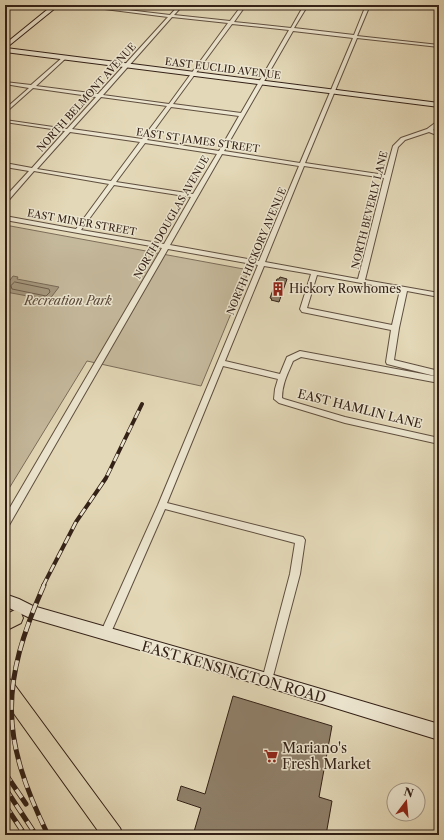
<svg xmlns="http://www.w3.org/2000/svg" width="444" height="840" font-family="'Libre Caslon Text',serif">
<rect width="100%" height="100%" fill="#e3d8b7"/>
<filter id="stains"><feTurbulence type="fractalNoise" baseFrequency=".005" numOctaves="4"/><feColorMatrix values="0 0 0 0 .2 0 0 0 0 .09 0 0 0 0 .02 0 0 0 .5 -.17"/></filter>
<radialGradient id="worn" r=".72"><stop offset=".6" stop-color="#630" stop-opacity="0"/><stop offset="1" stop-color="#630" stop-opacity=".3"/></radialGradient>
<!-- green -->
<path fill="#c5b99c" stroke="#7c6d5a" d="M5,225L249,270L201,386L87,361L5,495Z"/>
<!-- water -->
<path fill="#a79a81" stroke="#796a57" d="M13,276L18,277L17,279L59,287L49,300L6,292L5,293V287Z"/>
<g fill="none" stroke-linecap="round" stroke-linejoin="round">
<!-- shore -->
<path stroke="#6d5e4c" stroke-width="1" d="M15,282L49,289L50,292L46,296L12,289L11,286Z"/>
</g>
<!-- building -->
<path fill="#8f806a" stroke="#332117" d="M280,277L287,279L279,302L271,300L272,299L270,298L277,279H279Z
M233,696L332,726L319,797L332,801L326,835H193L201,808L177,800L181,786L205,794Z"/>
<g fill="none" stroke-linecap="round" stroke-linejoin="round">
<defs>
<path id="street" d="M73,5H85L170,15L179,5H183L174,15L230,21L242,5H246L234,22L291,28L304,5H308L294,28L354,35L366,5H370L357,36L439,45V47L357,38L305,163L385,175L393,146L401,138L427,129L439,120V124L433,130L439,132V136L429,132L405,140L398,147L365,280L439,293V297L407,291L399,328L394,360L439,371V377L387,364L386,362L391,330L302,312L300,309L311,274L264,266L225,361L280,374L287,357L300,351L439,377V383L301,357L293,361C288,373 282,384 282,398L284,399L345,417L439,438V444L345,423L279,403L274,399L275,389L278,379L223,366L167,503L303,537L305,540L300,574L272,680L271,684L267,685L263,684L262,680L290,574L295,543L165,509L109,637L105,639L101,637L100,634L158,505L258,265L168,249L8,527L5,528V516L162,248L5,220V216L76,229L109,184L34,171L7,202L5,203V197L29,171L5,167V163L32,168L65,131L5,122V120L67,129L96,97L33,88L5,113V109L29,88L5,84V82L31,85L63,57H65V59L36,86L98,94L168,17ZM172,17L228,23L169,104L103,95ZM232,24L289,30L241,113L173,104ZM293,31L353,38L300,163L224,151ZM101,97L167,106L142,139L72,129ZM171,107L239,116L219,151L147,140ZM70,132L140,142L111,181L37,169ZM145,143L217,154L193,194L116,182ZM222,154L299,166L259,261L170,245ZM304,166L384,178L358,279L265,262ZM114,185L191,197L164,244L81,230ZM317,275L400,290L392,325L307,308Z"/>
<path id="secondary" d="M53,5H59L6,48L439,103V107L5,52V44Z
M5,594L19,599L33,606L267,673L439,724V740L267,687L30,618L5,606Z"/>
<path id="primary" d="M15,610L21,613L23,618L21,623L5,631V615Z
M5,677L11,680L120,828L123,835H101L5,701Z"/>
</defs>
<!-- street casing -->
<use href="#street" stroke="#5f4f3f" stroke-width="2"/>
<!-- secondary casing -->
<use href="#secondary" stroke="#332117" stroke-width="2"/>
<!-- primary casing -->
<use href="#primary" stroke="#332117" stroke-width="2"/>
<!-- street -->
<use href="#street" fill="#ede6d0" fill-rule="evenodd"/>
<!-- secondary -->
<use href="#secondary" fill="#ede6d0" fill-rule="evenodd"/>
<!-- primary -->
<use href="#primary" fill="#e3d8b7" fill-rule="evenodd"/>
<defs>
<path id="rail-far1" d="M43,586L76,522L106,478L142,404"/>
<path id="rail" d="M44,585C0,685 0,737 48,835
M5,773L26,804
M5,788L36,835
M5,805L25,835"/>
</defs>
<!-- rail-far1 casing -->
<use href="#rail-far1" stroke="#332117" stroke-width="4"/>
<!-- rail casing -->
<use href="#rail" stroke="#332117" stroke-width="5"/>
<!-- rail-far1 -->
<use href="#rail-far1" stroke="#ede6d0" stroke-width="2.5" stroke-dasharray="8" stroke-linecap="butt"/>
<!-- rail -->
<use href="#rail" stroke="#ede6d0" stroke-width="3.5" stroke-dasharray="10" stroke-linecap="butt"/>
</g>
<!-- icons -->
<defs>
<symbol id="building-bare" viewBox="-9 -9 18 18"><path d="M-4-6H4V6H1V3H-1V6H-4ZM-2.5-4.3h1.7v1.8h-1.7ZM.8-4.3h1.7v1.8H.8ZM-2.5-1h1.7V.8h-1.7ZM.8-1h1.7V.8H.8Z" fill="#8f2418" stroke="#ede6d0" stroke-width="2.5" paint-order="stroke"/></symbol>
<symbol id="supermarket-bare" viewBox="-9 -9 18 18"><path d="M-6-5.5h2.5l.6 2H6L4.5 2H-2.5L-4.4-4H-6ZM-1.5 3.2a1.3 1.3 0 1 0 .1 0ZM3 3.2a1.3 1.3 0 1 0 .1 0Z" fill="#8f2418" stroke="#ede6d0" stroke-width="2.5" paint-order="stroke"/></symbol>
</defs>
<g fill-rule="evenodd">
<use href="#building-bare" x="268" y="279" width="20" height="20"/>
<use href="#supermarket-bare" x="261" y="746" width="20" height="20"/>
</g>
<g text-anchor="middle" stroke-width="3" stroke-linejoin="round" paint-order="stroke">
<!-- far-street labels -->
<g font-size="10" fill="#332117" stroke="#ede6d0">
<text transform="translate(223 68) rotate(7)" y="4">EAST EUCLID AVENUE</text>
<text transform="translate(86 97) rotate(-48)" y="4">NORTH BELMONT AVENUE</text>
<text transform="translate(198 140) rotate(8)" y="4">EAST ST JAMES STREET</text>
<text transform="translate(369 210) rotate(-76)" y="4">NORTH BEVERLY LANE</text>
<text transform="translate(171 217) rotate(-60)" y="4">NORTH DOUGLAS AVENUE</text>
<text transform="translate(82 222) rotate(10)" y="4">EAST MINER STREET</text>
<text transform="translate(256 251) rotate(-67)" y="4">NORTH HICKORY AVENUE</text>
</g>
<!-- poi labels -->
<g font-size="12" fill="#332117" stroke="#ede6d0" text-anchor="start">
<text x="289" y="293">Hickory Rowhomes</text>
</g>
<!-- park labels -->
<g font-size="12" font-style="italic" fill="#584738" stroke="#ede6d0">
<text x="68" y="305">Recreation Park</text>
</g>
<!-- street labels -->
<g font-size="12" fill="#332117" stroke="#ede6d0">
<text transform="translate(360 409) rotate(14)" y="4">EAST HAMLIN LANE</text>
</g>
<!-- near-street labels -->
<g font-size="14" fill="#332117" stroke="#ede6d0">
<text transform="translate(234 672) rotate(16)" y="5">EAST KENSINGTON ROAD</text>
</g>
<!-- near-poi labels -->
<g font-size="14" fill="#332117" stroke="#ede6d0" text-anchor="start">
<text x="282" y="753">Mariano's<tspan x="282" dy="16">Fresh Market</tspan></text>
</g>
</g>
<!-- margin -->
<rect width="444" height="840" fill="none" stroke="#e3d8b7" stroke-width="20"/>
<rect x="6" y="6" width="432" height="828" fill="none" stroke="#332117" stroke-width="2"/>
<rect x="10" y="10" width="424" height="820" fill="none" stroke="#332117"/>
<!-- north arrow -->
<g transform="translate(406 802) rotate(16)"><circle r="19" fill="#ede6d0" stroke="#a39786"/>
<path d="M0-3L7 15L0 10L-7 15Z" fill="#8f2418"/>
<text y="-6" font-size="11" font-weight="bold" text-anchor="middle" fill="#332117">N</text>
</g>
<rect width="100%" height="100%" filter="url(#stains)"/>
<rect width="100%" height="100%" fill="url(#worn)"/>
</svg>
